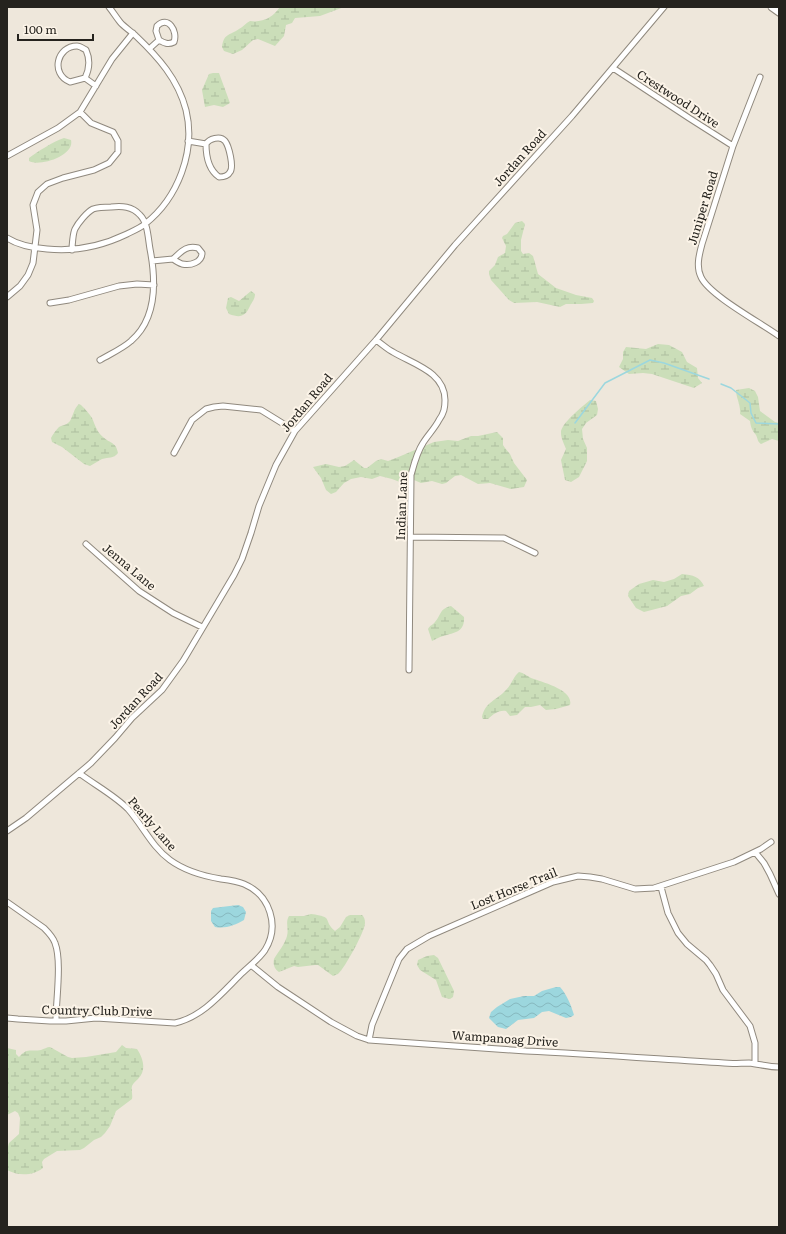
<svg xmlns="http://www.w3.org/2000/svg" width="786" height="1234" font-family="Literata,serif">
<defs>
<pattern id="wetland-marsh" width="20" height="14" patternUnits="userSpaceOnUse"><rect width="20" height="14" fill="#cbdeb9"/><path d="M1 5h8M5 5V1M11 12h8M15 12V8" fill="none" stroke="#aebe9f"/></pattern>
<pattern id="water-waves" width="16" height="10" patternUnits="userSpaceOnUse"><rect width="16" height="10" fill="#9cd7de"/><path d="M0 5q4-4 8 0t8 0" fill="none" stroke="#86b8be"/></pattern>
</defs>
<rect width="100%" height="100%" fill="#eee7db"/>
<!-- wetland -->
<path fill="url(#wetland-marsh)" d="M280,7H344L320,16L295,18L292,23L286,25L284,36L275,46L258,39L253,40L242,50L233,54L224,51L222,47C224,33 229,36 239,29C243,27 246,23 250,21C263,23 273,17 280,7Z
M213,73H219L230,103L223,107L214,105L205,107L202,90L209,74Z
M64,138L71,140C75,156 39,167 29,161V158C37,152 54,141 64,138Z
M522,221L525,224L521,240V251L523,254L529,253L533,256L538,274L556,288L576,295L592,298L594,301L593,303L581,304H566L560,307L537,302L514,303L509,300L491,280L489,274V271L495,265L498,257L505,253L506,246L502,238L503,236L507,234L515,223Z
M251,291L255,294C255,299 252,302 250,306C245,317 240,318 229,314L226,308L228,298L231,297L239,301Z
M658,344L669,345L682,352L687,362L697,368L698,378L702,383L694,388L652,374L643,373L629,374L619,367L623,359V352L626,347L646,349Z
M749,388L755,391L758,397L760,411L775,422L779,423V441L772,439L761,444C757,441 758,439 756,435C752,430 751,428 750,421L740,414C741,405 736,398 736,390Z
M590,400L596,401L598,409L597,415L586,423L582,429L583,439L587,448V461L579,477L571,482L565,480L561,460L566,449C564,444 561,438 561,433C560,424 583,406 590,400Z
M79,404L81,405C85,409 89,413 92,418C95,425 97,432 103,437C111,444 116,442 118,453C113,459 109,457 102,459C98,461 94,464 90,466L84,464L62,447L52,442L51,438C53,434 56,430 59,427C63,425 67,425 70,421C73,416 74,408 79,404Z
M497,432L503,438V445L505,448L510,454L514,463L527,480L524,487L511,489L490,483L478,484L461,475L455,476L446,483L442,484L432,481L421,483L414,480L405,484L392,479L380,476L372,479L361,477L351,479L344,483L336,492L331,494L326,490L321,478L313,467L326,464L339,467L345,466L354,460L364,468H367L376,461L381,459L388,461L396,458L434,442L448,440L458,441L471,436H478Z
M682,574C693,575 700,577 704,586L698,588L690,594L681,596L667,606L644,612L636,608L628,596L629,591L639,584L653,580L664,582L674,579Z
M451,606L464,617C465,635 450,632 438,638C436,639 434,640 432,641L428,629C430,625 433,625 435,622C442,614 439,609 451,606Z
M519,672C524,673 527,676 531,678C542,682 574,690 570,705L556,709L546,710L540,705L531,707H525L517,715L510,716L506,711C498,710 494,714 488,719H483L482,717C485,702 497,700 506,690C512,684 513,677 519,672Z
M311,914C335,917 322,920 335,931L340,927L346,917L350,915H362C364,917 365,919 365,923C365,931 345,968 338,974C336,975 335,975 333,976L318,965H315L298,967L294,966L279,972C274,969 273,964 274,959C278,952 285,944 287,936C289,929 285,922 289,916H304Z
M434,955L438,958L454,991L453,997L450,999L442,997L436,980L420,970L417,965L418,960L427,956Z
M122,1045L126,1048L137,1049C143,1058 147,1070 138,1079C136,1081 133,1083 132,1086C131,1090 133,1095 132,1099L116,1111L110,1126L105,1133L101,1137L94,1140L84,1148L80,1150L57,1151L44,1159L42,1162L43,1168C33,1176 18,1176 7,1170V1150L9,1143L19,1134L20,1118L18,1113L15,1111L7,1115V1048L16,1050V1054L19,1057C28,1047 30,1052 41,1050C44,1049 47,1047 50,1047L68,1057L72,1058L86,1057L116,1052Z"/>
<!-- water -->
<path fill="url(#water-waves)" d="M238,905L243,907L246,912L244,920C235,925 226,929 215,927L211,921V911L213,908Z
M556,987H560C567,995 571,1005 574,1015L571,1017L566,1018L549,1011L542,1012L534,1018L518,1020L506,1029L498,1027L489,1018L491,1012L497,1007L510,999L524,996H534L542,991Z"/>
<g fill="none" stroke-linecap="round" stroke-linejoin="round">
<!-- stream -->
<path stroke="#9cd7de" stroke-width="1.5" d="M721,384L731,388L750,403L751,413L756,423L779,424
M575,423L605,383L650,360L664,363L709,379"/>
<defs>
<path id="minor" d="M149,49L159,40L156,31L157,26C168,15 178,31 174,42C168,45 164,43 159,40
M613,68L689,118L733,146
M760,77L733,146L702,244C699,255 696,267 701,277C709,295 761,323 779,336
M85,78L70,82C50,74 57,46 77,46C80,46 84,49 86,50C90,59 90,68 85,78L96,86
M188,141L206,144C206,156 209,170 219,177C224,177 228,176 230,172C234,167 229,146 225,141C220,135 209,139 206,144
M7,156L58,128L80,112L112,59L133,33
M7,238C20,246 33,248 47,249C75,252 102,246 127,234C133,231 140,228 145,224C178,198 196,151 186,110C178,79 158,57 136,36C131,31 124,27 120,22C116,17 113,12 109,7
M72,250C72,246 73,233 75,229C78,223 87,212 93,209C99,207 106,207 111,207C122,206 132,206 140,215C148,223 148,238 150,249C156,280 157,319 131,341C122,349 110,354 100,360
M152,261L173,259C181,252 186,245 198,248L202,253C202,262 191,266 182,264C179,263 176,261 173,259
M7,297L20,286L28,275L33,263L37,230L33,205L38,192L47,184L63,178L94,170L109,163L118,152V141L113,132L91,123L80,112
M50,303L69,300L119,286L137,284L154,285
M376,340C382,344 387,349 393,352C413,364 445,372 445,400C445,408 444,413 439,420C435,428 428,435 423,443C417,452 414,464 411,475L409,670
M174,453L192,420L206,409L214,407L223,406L261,410L295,431
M411,537L504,538L535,553
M86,544L139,591L173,613L202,627
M7,831L26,818L91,763L115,738L132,718L162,690L183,661L234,575L242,559L251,533L259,506L276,465L295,431L376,340L455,245L572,116L664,7
M755,852L764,863L770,874L779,894
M661,887L668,913L678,933L687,944L706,960L710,965L716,974L723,990L750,1026L755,1043V1064
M7,902L44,928C48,932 53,937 55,943C62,961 56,1000 56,1020
M251,965L278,987L331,1022L357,1036L369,1040L526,1051C592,1054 658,1059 724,1063C733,1064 741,1063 749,1063C759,1064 768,1067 779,1067
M7,1018L18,1019L50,1021H66L96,1018L175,1023C202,1017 221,994 240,975C248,967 259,959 265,950C280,926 270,895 244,884C237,881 229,880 221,879C203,876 185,871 170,860C152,847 143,826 128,809C114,795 95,785 79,773
M369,1040L372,1025L399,959L407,949L429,936L553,882L578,876L590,877L602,879L635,889L654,888L734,862L761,849L771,842"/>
<path id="secondary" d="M772,7L779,12"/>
</defs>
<!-- minor casing -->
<use href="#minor" stroke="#90897e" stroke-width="7"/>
<!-- secondary casing -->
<use href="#secondary" stroke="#90897e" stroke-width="9"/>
<!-- minor -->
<use href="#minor" stroke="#fff" stroke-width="5"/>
<!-- secondary -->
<use href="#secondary" stroke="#fff" stroke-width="7"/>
</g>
<g text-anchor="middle" stroke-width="4" stroke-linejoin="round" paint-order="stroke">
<!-- street labels -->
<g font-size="12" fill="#25231e" stroke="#fcf4e8">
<text transform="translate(678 99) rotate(33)" y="4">Crestwood Drive</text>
<text transform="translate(520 158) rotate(-48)" y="4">Jordan Road</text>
<text transform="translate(703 208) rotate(-73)" y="4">Juniper Road</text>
<text transform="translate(307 403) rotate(-50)" y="4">Jordan Road</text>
<text transform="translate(402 506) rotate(-88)" y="4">Indian Lane</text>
<text transform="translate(129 567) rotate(40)" y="4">Jenna Lane</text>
<text transform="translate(136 701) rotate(-47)" y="4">Jordan Road</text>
<text transform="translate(152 824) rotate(49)" y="4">Pearly Lane</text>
<text transform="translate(514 889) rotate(-22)" y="4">Lost Horse Trail</text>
<text transform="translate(97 1011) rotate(1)" y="4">Country Club Drive</text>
<text transform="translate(505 1039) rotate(4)" y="4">Wampanoag Drive</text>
</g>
</g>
<!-- border -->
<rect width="786" height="1234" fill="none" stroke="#25231e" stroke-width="16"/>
<!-- scale -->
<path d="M18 34v6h75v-6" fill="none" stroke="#25231e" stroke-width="2"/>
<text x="24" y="34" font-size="12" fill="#25231e" stroke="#fcf4e8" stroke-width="3" paint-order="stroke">100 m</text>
</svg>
